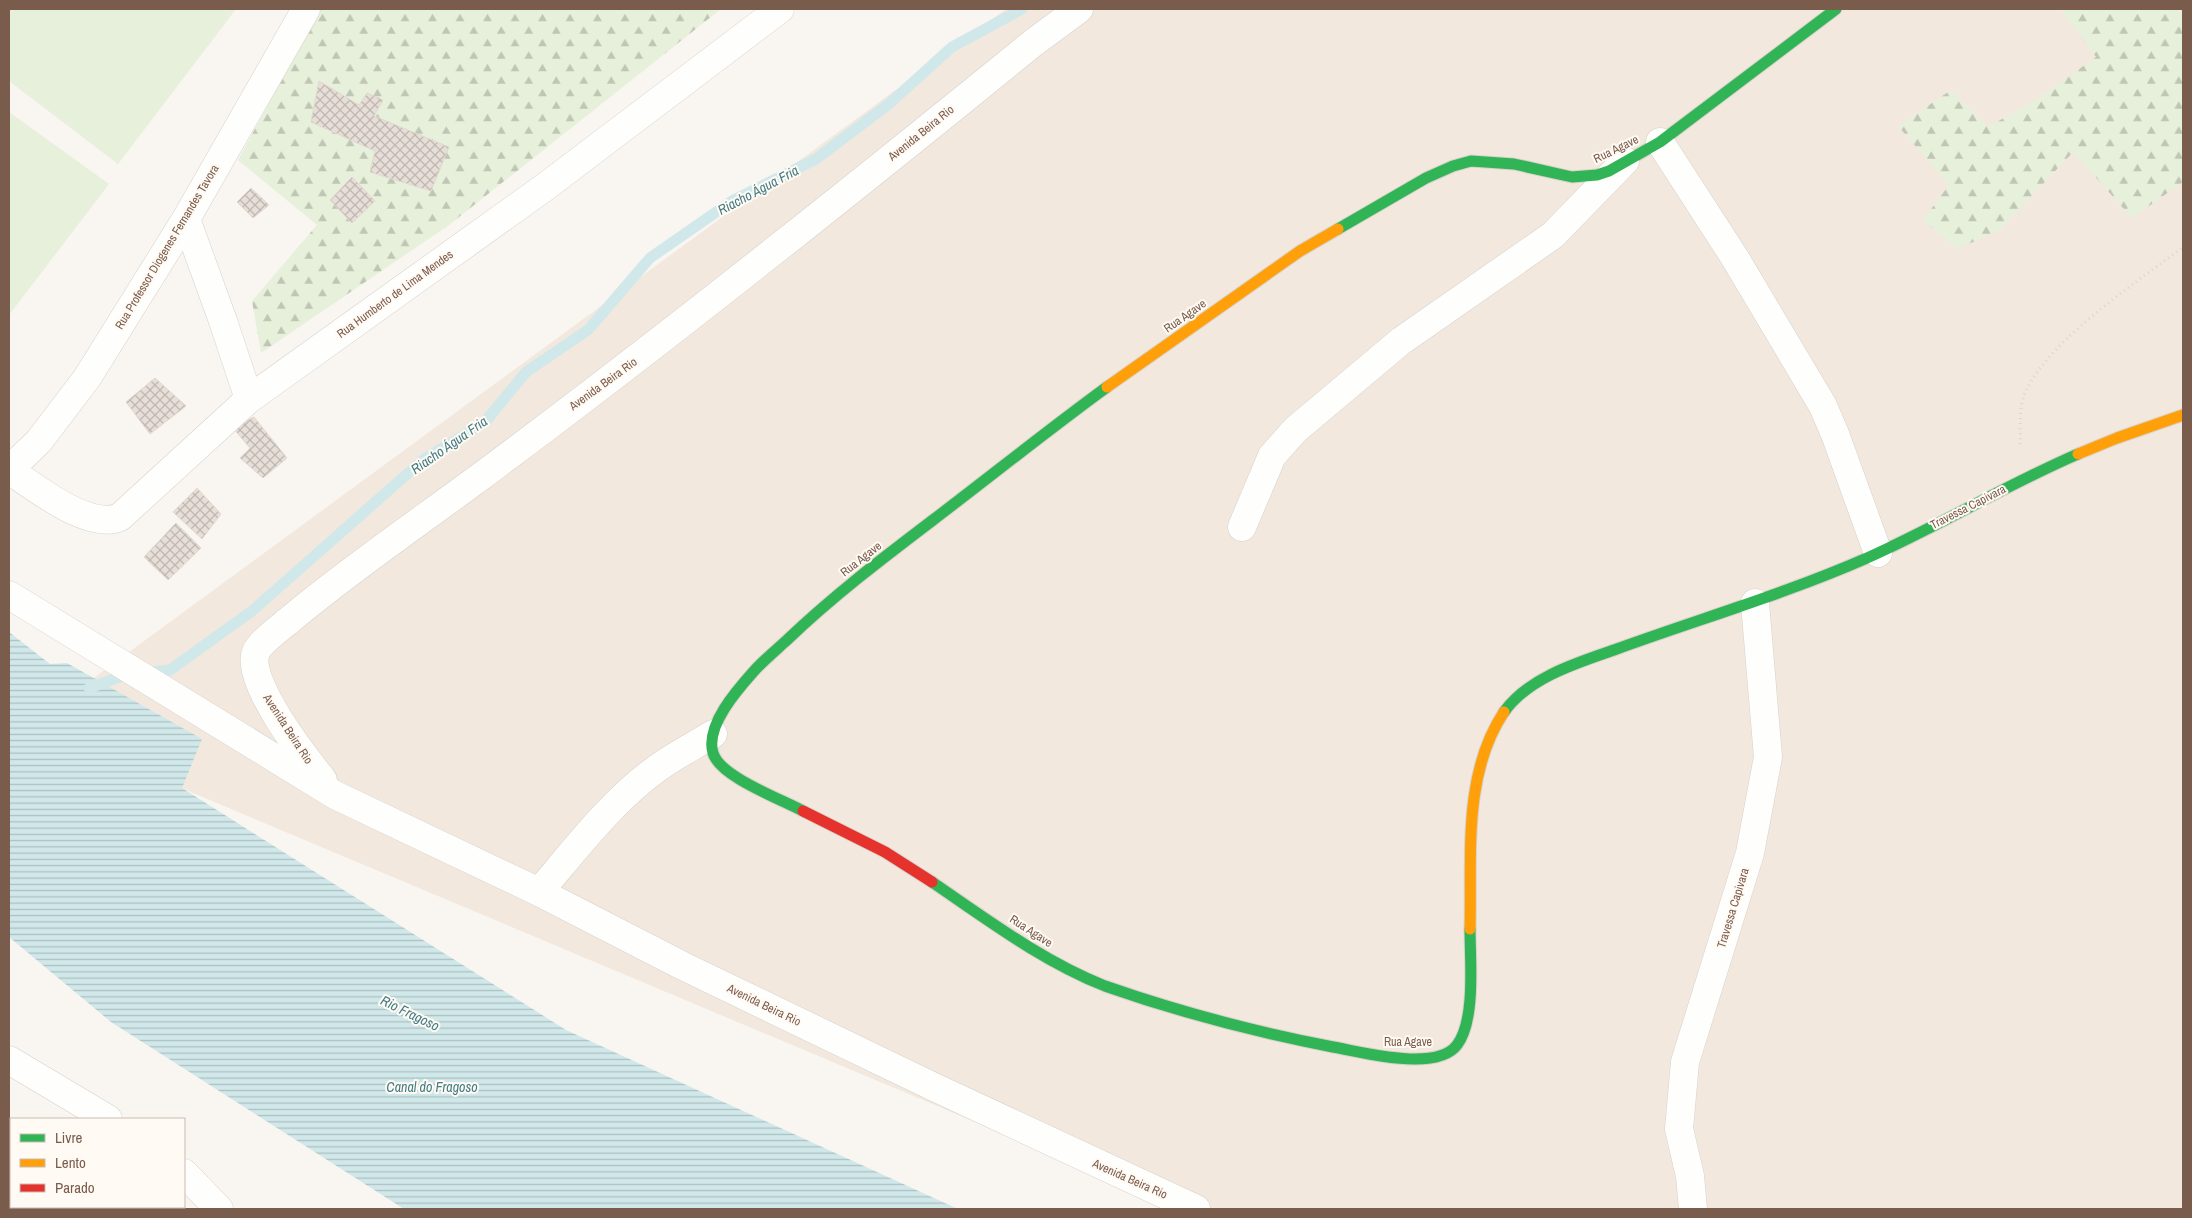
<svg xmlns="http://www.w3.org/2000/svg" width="2192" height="1218" font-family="'Archivo Narrow',sans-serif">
<defs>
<pattern id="forest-firs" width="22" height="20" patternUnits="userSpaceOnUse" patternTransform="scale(1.25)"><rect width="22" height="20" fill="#e7f0db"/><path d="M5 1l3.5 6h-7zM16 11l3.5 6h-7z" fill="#c0c6b4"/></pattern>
<pattern id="water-rules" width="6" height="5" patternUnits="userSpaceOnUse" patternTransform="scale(1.25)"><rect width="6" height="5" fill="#d0e8ea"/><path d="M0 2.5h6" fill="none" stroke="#aebfc0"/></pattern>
<pattern id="building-cross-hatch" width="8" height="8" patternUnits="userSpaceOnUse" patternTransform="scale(1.25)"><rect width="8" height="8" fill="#e6ded7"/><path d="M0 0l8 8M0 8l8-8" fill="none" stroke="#bfb7b1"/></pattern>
</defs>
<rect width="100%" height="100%" fill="#f9f5f0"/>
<!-- residential -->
<path fill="#f2e8de" d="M1006,9H2183V1209H1182L155,777L50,710Z"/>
<!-- grass -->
<path fill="#e7f0db" d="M9,9H236L118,164L9,81Z
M9,112L109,184L9,315Z"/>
<!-- forest -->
<path fill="url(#forest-firs)" d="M317,9H721L449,225L261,353L252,301L317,225L238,160L309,30Z
M2060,9H2183V182L2132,218L2073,152L2000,230L1957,249L1923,220L1949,185L1898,126L1951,90L1988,127L2037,99L2096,57Z"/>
<!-- water -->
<path fill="url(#water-rules)" d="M9,632L50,664L67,663L202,739L182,788L566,1030L958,1209H404L111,1022L9,937Z"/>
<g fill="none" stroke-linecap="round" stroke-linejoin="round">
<!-- stream -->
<path stroke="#d0e8ea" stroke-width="11" d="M89,688L125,675L170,670L252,611L423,460L485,422L526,372L588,330L650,258L732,201L816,159L890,103L952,47L1022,9"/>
</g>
<!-- building -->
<path fill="url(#building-cross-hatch)" stroke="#e2d8d2" d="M319,81L359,105L367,93L383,100L374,116L449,147L431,191L370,172L375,151L311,122Z
M352,177L375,201L352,223L330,200Z
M251,188L269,205L253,218L237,202Z
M155,378L186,406L150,434L126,402Z
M254,417L287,458L263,478L240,458L250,448L233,428Z
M197,488L221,514L202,539L173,512Z
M176,523L201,548L168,580L144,557Z"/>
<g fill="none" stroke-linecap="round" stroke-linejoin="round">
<defs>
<path id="street" d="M1660,142L1735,258L1823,406L1835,434L1878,553
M186,219L223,321L249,399
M9,470C35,487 89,531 120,517L249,399L545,187L780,9
M9,470L39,441L87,378L186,219L306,9
M1242,527L1272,456L1295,430L1401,341L1553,235L1625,161
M9,595L335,795L539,892L683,966L934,1087L1196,1209
M323,780C305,758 244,680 256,652C261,641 284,625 293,617C352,568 415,525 476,480C666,339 850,192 1033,43L1079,9
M539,892C574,851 611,802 655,770C673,756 694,746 713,734
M9,1060L108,1119
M184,1173L219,1209
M1693,1209L1690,1176L1679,1129L1685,1062L1750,853L1768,757L1755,603"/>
<path id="fast" d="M1338,229L1426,178L1453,166L1471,161L1514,164L1572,177L1597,175L1609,171L1660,142L1836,9
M1504,712C1528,678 1576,663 1614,650C1699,619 1785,594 1867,558C1939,526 2006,485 2078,454
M803,811C781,799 720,777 713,753C705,726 737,690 754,671C764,660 776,650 787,640C833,596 883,558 933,520C991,476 1048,430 1107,387
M932,882C988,920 1042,961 1105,986C1179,1012 1256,1032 1333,1047C1360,1052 1388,1059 1415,1059C1430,1059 1448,1057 1457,1045C1476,1020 1470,960 1470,929"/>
<path id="slow" d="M1107,387L1300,251L1338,229
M2078,454L2117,438L2183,415
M1470,929C1472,857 1462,775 1504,712"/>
<path id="jam" d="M803,811L885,852L932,882"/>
</defs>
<!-- street casing -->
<use href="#street" stroke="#d7d1cb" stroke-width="29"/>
<!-- fast casing -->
<use href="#fast" stroke="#d9d2cb" stroke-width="13"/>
<!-- slow casing -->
<use href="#slow" stroke="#d9d2cb" stroke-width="13"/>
<!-- jam casing -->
<use href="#jam" stroke="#d9d2cb" stroke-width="13"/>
<!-- path -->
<path stroke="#dcd5d0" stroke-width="3" stroke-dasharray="1 4" stroke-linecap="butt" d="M2020,444C2021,431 2019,415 2022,402C2036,348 2139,281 2183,247"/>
<!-- street -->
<use href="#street" stroke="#fefefd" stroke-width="28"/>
<!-- fast -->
<use href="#fast" stroke="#30b455" stroke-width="11"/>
<!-- slow -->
<use href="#slow" stroke="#ff9f0a" stroke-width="11"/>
<!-- jam -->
<use href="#jam" stroke="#e5322d" stroke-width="11"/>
</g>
<g text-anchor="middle" stroke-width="4" stroke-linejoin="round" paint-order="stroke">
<!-- street labels -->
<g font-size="12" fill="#7a5c4d" stroke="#fffaf3">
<text transform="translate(921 133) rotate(-39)" y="4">Avenida Beira Rio</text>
<text transform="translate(1616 149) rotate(-26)" y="4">Rua Agave</text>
<text transform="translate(167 247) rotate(-59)" y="4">Rua Professor Diogenes Fernandes Tavora</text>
<text transform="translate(395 294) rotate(-36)" y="4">Rua Humberto de Lima Mendes</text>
<text transform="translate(1185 316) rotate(-35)" y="4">Rua Agave</text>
<text transform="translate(603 384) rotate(-36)" y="4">Avenida Beira Rio</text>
<text transform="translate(1968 507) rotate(-27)" y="4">Travessa Capivara</text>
<text transform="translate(861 559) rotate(-38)" y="4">Rua Agave</text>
<text transform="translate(288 729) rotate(57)" y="4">Avenida Beira Rio</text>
<text transform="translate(1733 908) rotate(-73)" y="4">Travessa Capivara</text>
<text transform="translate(1031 931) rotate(33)" y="4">Rua Agave</text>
<text transform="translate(764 1005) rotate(26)" y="4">Avenida Beira Rio</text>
<text x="1408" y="1046">Rua Agave</text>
<text transform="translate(1130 1179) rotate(24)" y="4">Avenida Beira Rio</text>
</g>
<!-- water labels -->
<g font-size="14" font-style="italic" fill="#437c86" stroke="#fffaf3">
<text transform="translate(758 190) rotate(-28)" y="5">Riacho Água Fria</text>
<text transform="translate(449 445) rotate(-35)" y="5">Riacho Água Fria</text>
<text transform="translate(410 1013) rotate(26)" y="5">Rio Fragoso</text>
<text x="432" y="1092">Canal do Fragoso</text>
</g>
</g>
<!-- border -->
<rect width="2192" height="1218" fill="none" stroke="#7a5c4d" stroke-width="20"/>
<!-- legend -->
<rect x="10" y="1118" width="175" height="90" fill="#fffaf3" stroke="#cabbb1"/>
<rect x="20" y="1134" width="25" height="8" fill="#30b455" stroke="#cabbb1"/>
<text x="55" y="1143" font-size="15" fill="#7a5c4d">Livre</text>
<rect x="20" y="1159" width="25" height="8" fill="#ff9f0a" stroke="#cabbb1"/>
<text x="55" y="1168" font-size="15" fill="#7a5c4d">Lento</text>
<rect x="20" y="1184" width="25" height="8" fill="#e5322d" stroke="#cabbb1"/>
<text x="55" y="1193" font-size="15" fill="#7a5c4d">Parado</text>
</svg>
